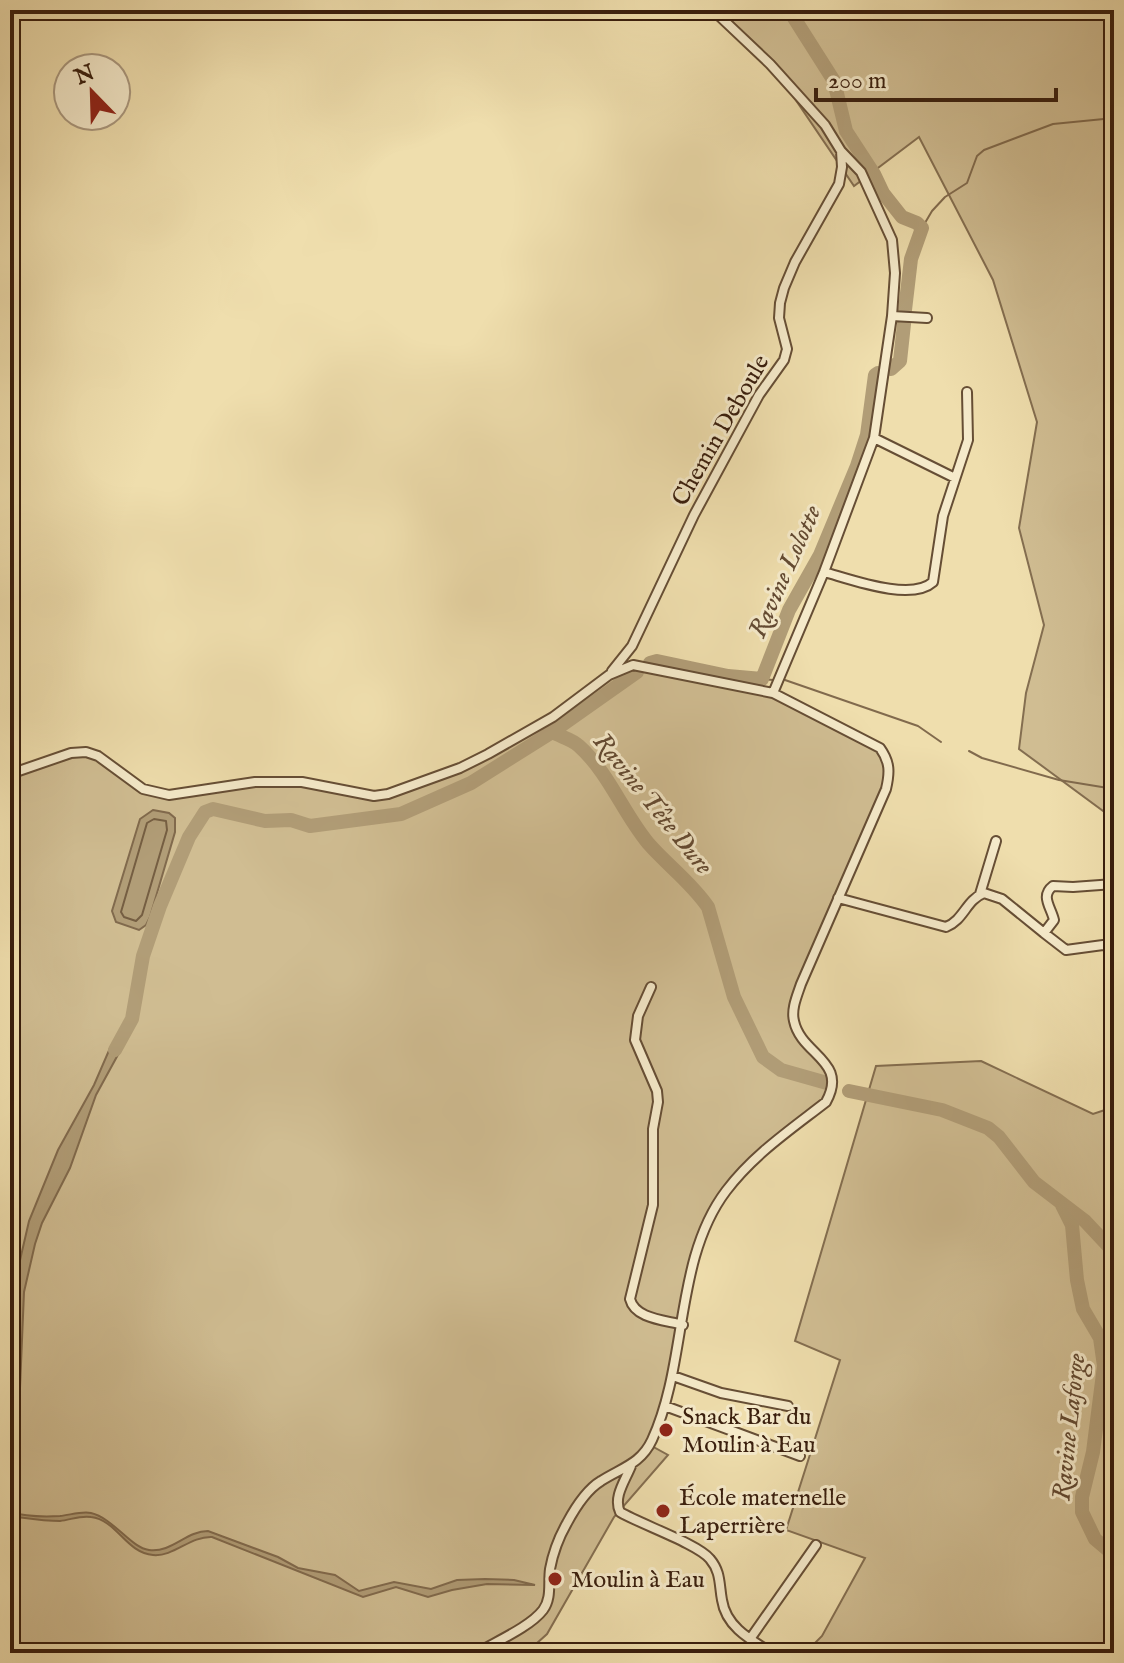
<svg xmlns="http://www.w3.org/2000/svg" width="1124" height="1663" font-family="'IM FELL English',serif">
<rect width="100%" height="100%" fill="#efdead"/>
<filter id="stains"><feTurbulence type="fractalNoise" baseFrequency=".0025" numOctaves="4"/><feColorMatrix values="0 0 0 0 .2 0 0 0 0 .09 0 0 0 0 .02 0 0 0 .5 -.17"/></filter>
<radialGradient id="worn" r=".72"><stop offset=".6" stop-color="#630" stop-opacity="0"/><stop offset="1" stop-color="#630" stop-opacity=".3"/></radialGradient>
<!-- green -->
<path fill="#d0bd92" stroke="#846e50" stroke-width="2" d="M721,10H1114V819L1019,749L1026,693L1044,625L1019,528L1037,422L993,280L919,137L854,186L770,62Z
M627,666L773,693L880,748L890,772L801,984L794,1021L833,1079L826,1102L786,1134L725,1192L696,1253L673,1376L650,1445L668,1455L614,1517L547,1634L526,1653H10V774L86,752L143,789L169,795L302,782L374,796L488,754Z
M981,1061L1093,1114L1114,1107V1653H805L822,1636L865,1558L786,1530L840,1360L795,1341L876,1066Z"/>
<!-- water -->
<path fill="#b19d77" stroke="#816a4d" stroke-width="2" d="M153,810L169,813L175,818V832L150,917L146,925L139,930L116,922L112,911L140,819Z
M125,1034L126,1040L96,1095L70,1168L42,1223L35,1244L24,1292L19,1412L10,1441V1336L15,1282L29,1221L58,1150L94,1085L110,1048Z
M10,1512C27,1517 42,1517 60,1516C70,1515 82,1511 91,1513C113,1518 131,1548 149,1550C172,1553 186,1531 208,1531L278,1557L298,1568L335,1575L359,1591L394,1582L431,1589L457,1580L485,1579L514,1580L535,1585L487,1584L452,1590L428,1597L396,1587L363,1597L212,1537C190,1536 174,1557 153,1555C126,1553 117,1520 91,1517C81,1515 70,1520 60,1521C43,1521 26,1518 10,1516Z"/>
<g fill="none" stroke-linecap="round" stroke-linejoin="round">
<!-- shore -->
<path stroke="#755e42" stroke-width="2" d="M154,819L166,821L167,830L142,915L136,921L124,917L121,912L147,823Z
M10,1302L16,1306L10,1416"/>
<!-- stream -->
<path stroke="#816a4d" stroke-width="2" d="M922,228L932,211L945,197L967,183L977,156L984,150L1053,124L1114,118
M762,679L773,680
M785,680L918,726L941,742
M969,751L982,758L1059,780L1114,789"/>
<!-- river -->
<path stroke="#b19d77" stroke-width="14" d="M789,10L834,81L846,131L874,174L883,193L902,217L917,223L922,228L911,259L905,310
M891,369L900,361L904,324
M650,663L657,661L728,676L762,679L789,610L820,555L857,466L867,435L875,375L878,373
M552,732C561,737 572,739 579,746C609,773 623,813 648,843C667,865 691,882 708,907L734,997L763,1057L781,1070L827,1083
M115,1050L132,1019L143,956L160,906L189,837L205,812L213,809L265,821L291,820L310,826L401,814L471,783L552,732L637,672
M849,1091L942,1110L988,1128L999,1137L1034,1182L1085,1221L1114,1252
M1062,1205L1072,1225L1077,1280L1083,1309L1100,1338L1104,1366L1093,1452L1082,1497V1512L1095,1539L1114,1555"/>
<defs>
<path id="minor" d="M892,316L927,318
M874,438L955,478
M824,572C850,579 911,602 933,582L943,516L968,440L967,392
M612,671L632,646L694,515L759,395L784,360L787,349L779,318L780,303L784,288L795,262L839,184L842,167L841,151L825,125L770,64L713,10
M773,693L824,572L874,438L892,316L895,273L892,240L861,172L841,151
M10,774L71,753L86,752L98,756L143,789L169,795L255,782H302L374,796L388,794L460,768L488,754L553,717L609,675L633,665L773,693L880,748C890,762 890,772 886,789L801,984C797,996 791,1009 794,1021C801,1055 849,1061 826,1102C790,1130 753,1155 726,1191C674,1260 688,1362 652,1440C641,1464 621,1468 601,1481C586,1490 575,1508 567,1523C559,1537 553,1553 550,1569C548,1583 552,1598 543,1610C530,1627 495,1642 477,1653
M980,894L996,841
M838,898L946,927C964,920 966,900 984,893L1002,899L1044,933L1054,920C1051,907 1040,896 1053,886L1073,887L1114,884
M1044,933L1066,950L1103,945L1114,947
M651,987L638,1016L635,1040L657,1091L658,1102L653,1129V1205L630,1299C635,1319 665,1320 683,1325
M673,1376L721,1393L788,1406
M665,1406L800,1456
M631,1466C625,1481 613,1497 620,1512C640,1524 698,1544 710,1559C721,1572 719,1584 722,1600C726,1627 751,1640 772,1653
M750,1639L816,1545"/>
</defs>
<!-- minor casing -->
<use href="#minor" stroke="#664e35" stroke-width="12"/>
<!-- minor -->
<use href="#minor" stroke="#f5eaca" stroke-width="8"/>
</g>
<!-- markers -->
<g fill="#8f2418" stroke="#f5eaca" stroke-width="3">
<circle cx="666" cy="1430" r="8"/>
<circle cx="663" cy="1511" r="8"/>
<circle cx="555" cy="1579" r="8"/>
</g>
<g text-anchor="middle" stroke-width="6" stroke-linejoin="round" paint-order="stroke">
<!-- street labels -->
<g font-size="24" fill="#391e0d" stroke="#f5eaca">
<text transform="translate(720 430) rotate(-60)" y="8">Chemin Deboule</text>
</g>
<!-- poi labels -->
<g font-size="24" fill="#391e0d" stroke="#f5eaca" text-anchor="start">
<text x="682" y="1424">Snack Bar du<tspan x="682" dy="28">Moulin à Eau</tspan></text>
<text x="679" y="1505">École maternelle<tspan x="679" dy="28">Laperrière</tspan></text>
<text x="571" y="1587">Moulin à Eau</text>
</g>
<!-- water labels -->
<g font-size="26" font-style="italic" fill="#634a32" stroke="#f5eaca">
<text transform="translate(784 571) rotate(-66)" y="9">Ravine Lolotte</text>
<text transform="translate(654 803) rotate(51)" y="9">Ravine Tête Dure</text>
<text transform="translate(1068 1427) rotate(-84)" y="9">Ravine Laforge</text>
</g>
</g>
<!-- margin -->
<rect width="1124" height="1663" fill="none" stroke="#efdead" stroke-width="40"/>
<rect x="12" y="12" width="1100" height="1639" fill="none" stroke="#391e0d" stroke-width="4"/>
<rect x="20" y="20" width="1084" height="1623" fill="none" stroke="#391e0d" stroke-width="2"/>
<!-- north arrow -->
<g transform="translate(92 92) rotate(337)"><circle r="38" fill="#f5eaca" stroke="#aa987e" stroke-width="2"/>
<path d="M0-6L14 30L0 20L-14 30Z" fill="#8f2418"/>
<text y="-12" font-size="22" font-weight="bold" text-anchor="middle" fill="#391e0d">N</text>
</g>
<!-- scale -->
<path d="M816 88v12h240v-12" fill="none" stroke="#391e0d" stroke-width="4"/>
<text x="828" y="88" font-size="24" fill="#391e0d" stroke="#f5eaca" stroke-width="6" paint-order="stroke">200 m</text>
<rect width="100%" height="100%" filter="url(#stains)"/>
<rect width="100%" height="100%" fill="url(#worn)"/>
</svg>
